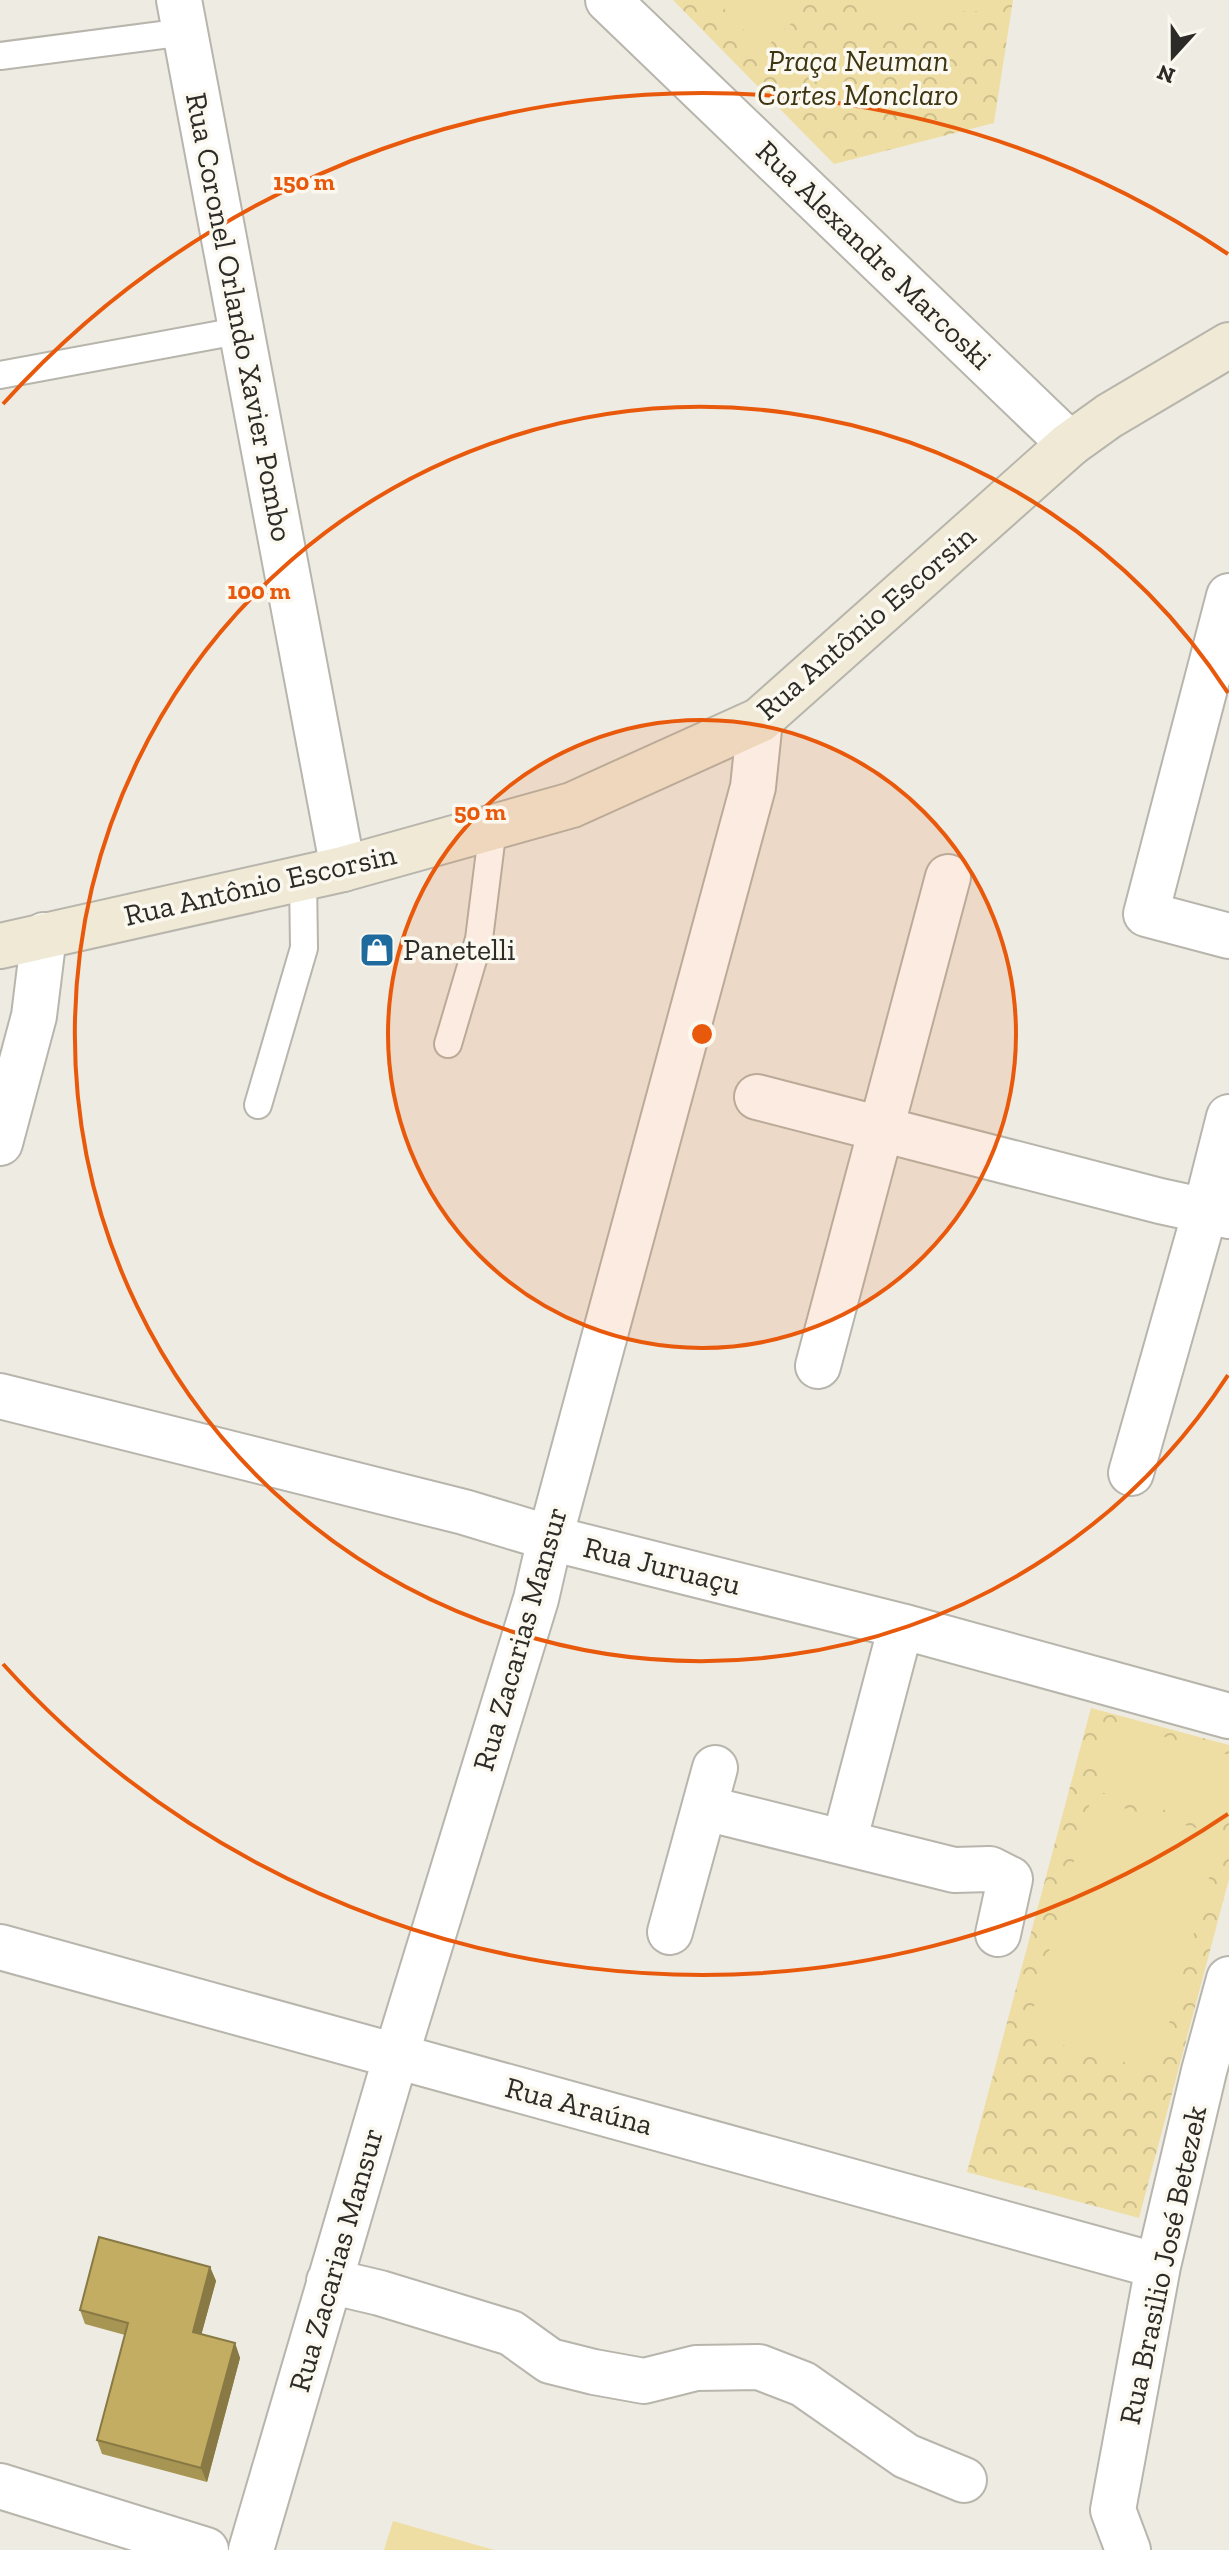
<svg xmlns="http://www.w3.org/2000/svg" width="1229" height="2550" font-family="'Zilla Slab',serif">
<defs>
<pattern id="park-crowns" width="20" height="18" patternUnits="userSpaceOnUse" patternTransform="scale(2)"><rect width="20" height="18" fill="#efdea3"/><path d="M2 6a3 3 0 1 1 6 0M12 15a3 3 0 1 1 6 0" fill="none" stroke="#cdbf8c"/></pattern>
</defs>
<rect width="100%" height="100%" fill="#eeebe2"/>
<!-- park -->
<path fill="url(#park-crowns)" d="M673,0H1013L994,123L834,164Z
M1091,1708L1229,1745V1879L1139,2218L967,2172Z"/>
<!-- pitch -->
<path fill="#efdea3" d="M716,0H786L800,15L763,50Z
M878,0H992V11L878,13Z
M1112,1722L1229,1755V1790L1219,1825L1093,1790Z
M1091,1799L1221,1835L1156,2071L1026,2035Z
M393,2521L494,2550H384Z"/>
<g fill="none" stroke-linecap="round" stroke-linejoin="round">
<defs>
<path id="service" d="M0,56L185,32
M0,375L243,330
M448,1044L479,939L493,827
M258,1105L304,948L303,878"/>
<path id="minor" d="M179,0L343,869
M608,0L1070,444
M1229,596L1146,914L1229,936
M757,1097L1160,1201L1229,1216
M0,1143L34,1016L44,935
M818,1366L948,877
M0,1396L464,1512L550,1538L901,1626L1229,1716
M1131,1473L1205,1212L1229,1117
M705,1808L954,1870L990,1869L1010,1879L998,1934
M844,1842L901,1626
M670,1932L715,1768
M0,1947L1158,2266
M329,2281L380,2293L511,2333L550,2361L594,2372L644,2381L696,2368L759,2367L803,2384L906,2456L964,2480
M0,2486L206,2550
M251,2550L396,2056L536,1599L550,1538L753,787L760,720
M1128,2550L1113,2510L1158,2266L1204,2071L1229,1979"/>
<path id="secondary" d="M0,946L343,869L572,805L760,720L1070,444L1109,416L1229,345"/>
</defs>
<!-- service casing -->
<use href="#service" stroke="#b7b5ac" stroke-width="30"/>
<!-- minor casing -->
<use href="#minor" stroke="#b7b5ac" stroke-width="48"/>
<!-- secondary casing -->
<use href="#secondary" stroke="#b7b5ac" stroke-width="48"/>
<!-- service -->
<use href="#service" stroke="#fff" stroke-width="26"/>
<!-- minor -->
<use href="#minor" stroke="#fff" stroke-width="44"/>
<!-- secondary -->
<use href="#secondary" stroke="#efe9d5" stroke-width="44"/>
</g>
<!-- wall -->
<path fill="#a79554" d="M210,2267L216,2281L201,2335L235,2343L240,2358L207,2482L102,2454L97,2440L125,2335L85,2324L80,2310Z"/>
<!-- shaded-wall -->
<path fill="#887945" d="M210,2267L216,2281L198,2347L193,2332Z
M235,2343L240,2358L207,2482L201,2468Z"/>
<!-- building -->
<path fill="#c2ad62" stroke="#887945" stroke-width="2" d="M99,2237L210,2267L193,2332L235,2343L201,2468L97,2440L128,2323L80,2310Z"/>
<!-- distance rings -->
<circle cx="702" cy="1034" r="314" fill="#e8590c" fill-opacity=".12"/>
<g fill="none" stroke="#e8590c" stroke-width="4">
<circle cx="702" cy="1034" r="314"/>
<path d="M1228 1375A627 627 0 1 1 1228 693"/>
<path d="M1228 1814A941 941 0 0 1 3 1664M3 404A941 941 0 0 1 1228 254"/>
</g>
<!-- icons -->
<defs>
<symbol id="shop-square" viewBox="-11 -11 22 22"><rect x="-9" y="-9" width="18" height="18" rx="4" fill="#206b9e" stroke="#fbf8ef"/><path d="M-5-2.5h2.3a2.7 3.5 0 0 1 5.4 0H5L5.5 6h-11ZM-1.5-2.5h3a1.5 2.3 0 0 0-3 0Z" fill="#fff"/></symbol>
</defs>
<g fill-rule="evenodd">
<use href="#shop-square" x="357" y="930" width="40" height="40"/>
</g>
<g text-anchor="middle" stroke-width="7" stroke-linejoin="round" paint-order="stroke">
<!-- park labels -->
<g font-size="30" font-style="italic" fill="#3d3412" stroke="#fbf8ef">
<text x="858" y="71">Praça Neuman<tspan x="858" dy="34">Cortes Monclaro</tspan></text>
</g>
<!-- street labels -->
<g font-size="30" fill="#2c2b27" stroke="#fbf8ef">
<text transform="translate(874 255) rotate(44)" y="10">Rua Alexandre Marcoski</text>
<text transform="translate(239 317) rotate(79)" y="10">Rua Coronel Orlando Xavier Pombo</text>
<text transform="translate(866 623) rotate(-41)" y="10">Rua Antônio Escorsin</text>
<text transform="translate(260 885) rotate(-13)" y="10">Rua Antônio Escorsin</text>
<text transform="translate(662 1566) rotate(14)" y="10">Rua Juruaçu</text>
<text transform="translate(520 1639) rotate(-74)" y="10">Rua Zacarias Mansur</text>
<text transform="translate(579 2106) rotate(15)" y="10">Rua Araúna</text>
<text transform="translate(336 2260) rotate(-74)" y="10">Rua Zacarias Mansur</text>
<text transform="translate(1163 2265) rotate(-78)" y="10">Rua Brasilio José Betezek</text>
</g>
<!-- poi labels -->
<g font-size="30" fill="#2c2b27" stroke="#fbf8ef" text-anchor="start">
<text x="403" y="960">Panetelli</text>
</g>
</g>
<circle cx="702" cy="1034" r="12" fill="#e8590c" stroke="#fbf8ef" stroke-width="4"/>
<g font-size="24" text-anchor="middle" font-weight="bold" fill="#e8590c" stroke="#fbf8ef" stroke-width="7" stroke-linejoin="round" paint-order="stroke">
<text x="304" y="190">150 m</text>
<text x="259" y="599">100 m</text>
<text x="480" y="820">50 m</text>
</g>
<!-- north arrow -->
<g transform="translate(1173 56) rotate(201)" stroke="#fbf8ef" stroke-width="6" paint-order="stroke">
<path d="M0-6L14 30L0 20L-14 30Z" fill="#2c2b27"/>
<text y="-12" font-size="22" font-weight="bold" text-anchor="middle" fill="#2c2b27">N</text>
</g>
</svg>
